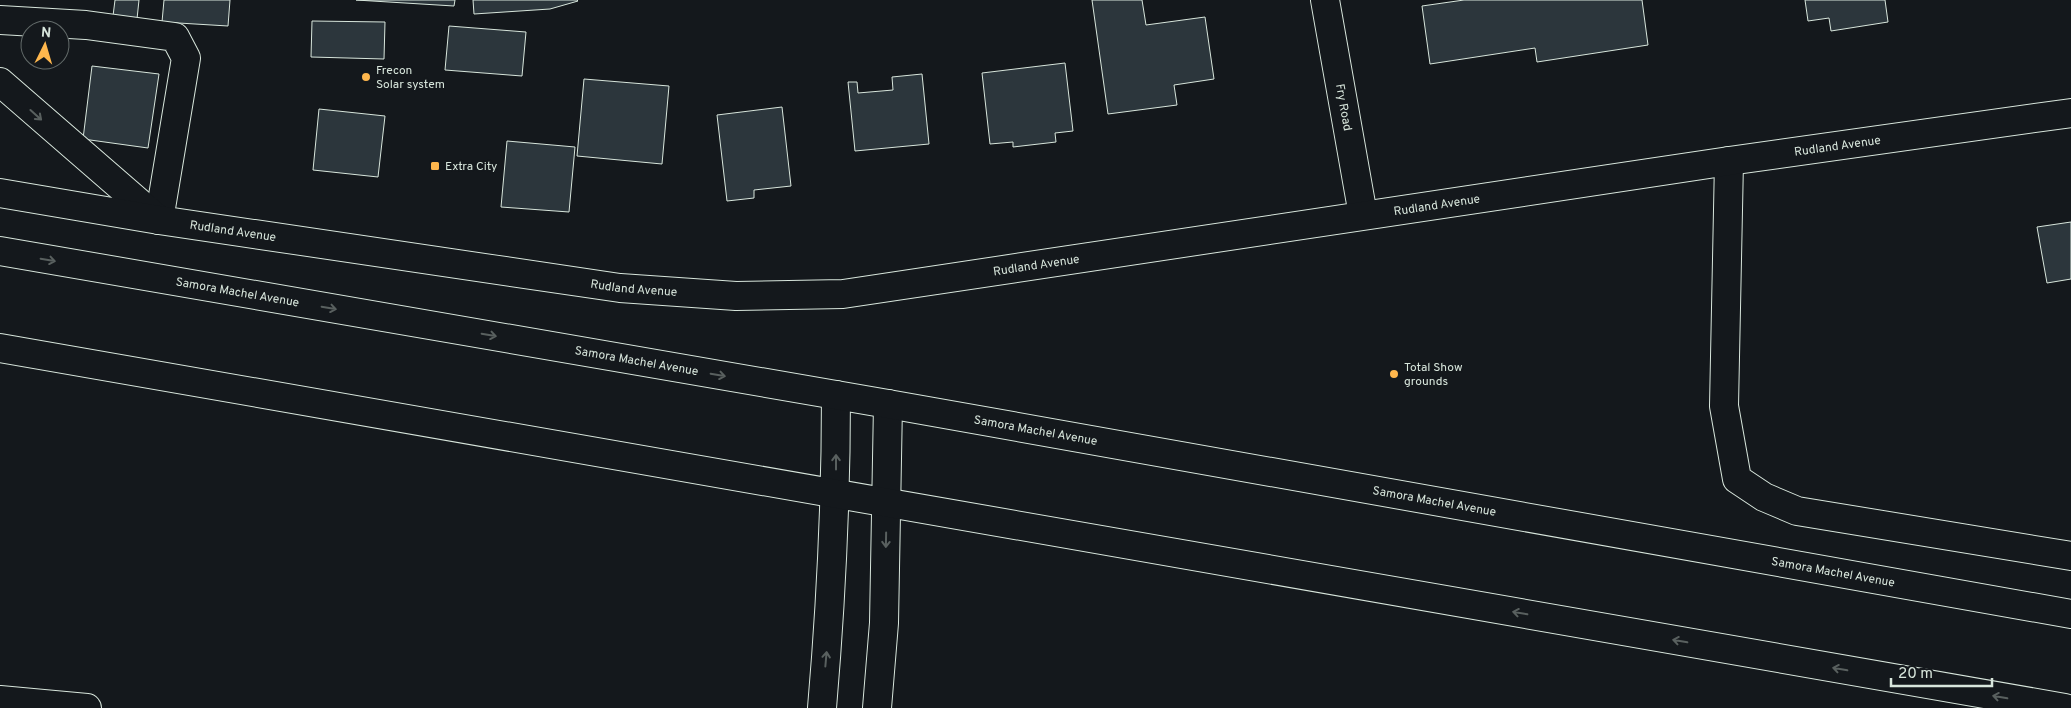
<svg xmlns="http://www.w3.org/2000/svg" width="2071" height="708" font-family="Overpass,sans-serif">
<rect width="100%" height="100%" fill="#14181c"/>
<!-- building -->
<path fill="#2c363c" stroke="#d8e6dc" d="M115,0H139L137,19L113,16Z
M164,0H230L228,26L162,22Z
M356,0H455L454,6Z
M473,0H577L578,1L550,9L474,14Z
M1092,0H1142L1146,25L1205,17L1214,79L1174,85L1177,105L1108,114Z
M1464,0H1642L1648,45L1537,62L1535,48L1430,64L1422,6Z
M1805,0H1885L1888,22L1831,31L1829,18L1808,21Z
M312,21L385,22L384,59L311,57Z
M449,26L526,32L522,76L445,70Z
M1065,63L1073,131L1055,133L1056,142L1013,147V142L990,144L982,73Z
M92,66L159,74L148,148L83,139Z
M922,74L929,144L855,151L848,82H857L858,93L893,90L892,77Z
M584,79L669,86L662,164L577,156Z
M782,107L791,186L754,190V198L727,201L717,115Z
M319,109L385,116L378,177L313,170Z
M507,141L575,147L569,212L501,207Z
M2071,222V279L2047,283L2037,227Z"/>
<g fill="none" stroke-linecap="round" stroke-linejoin="round">
<defs>
<g id="minor">
<path id="s1" d="M1325,0L1363,215"/>
<path d="M0,20L86,25L175,37L186,58L159,220"/>
<path d="M0,82L159,220"/>
<path d="M1729,161L1724,406L1737,479L1764,497L1797,511L2071,556"/>
<path id="s2" d="M0,193L159,220L620,288L736,296L843,294L1729,161L2071,113"/>
<path d="M0,700L87,708"/>
<path d="M822,708C831,603 836,500 836,395"/>
<path d="M877,708L884,623L888,404"/>
</g>
<g id="highway">
<path id="s3" d="M0,251L888,404L2071,614"/>
<path d="M0,348L2065,708"/>
</g>
</defs>
<!-- minor casing -->
<use href="#minor" stroke="#d8e6dc" stroke-width="30"/>
<!-- highway casing -->
<use href="#highway" stroke="#d8e6dc" stroke-width="30"/>
<!-- minor -->
<use href="#minor" stroke="#14181c" stroke-width="28"/>
<!-- highway -->
<use href="#highway" stroke="#14181c" stroke-width="28"/>
</g>
<!-- one-way arrows -->
<defs><path id="oneway-shaft" d="M-6 0H5M1.5-3L5.5 0L1.5 3" fill="none" stroke-width="1.6" stroke-linecap="round" stroke-linejoin="round" transform="scale(1.25)"/></defs>
<g stroke="#59605f">
<use href="#oneway-shaft" transform="translate(36 115) rotate(42)"/>
<use href="#oneway-shaft" transform="translate(48 260) rotate(10)"/>
<use href="#oneway-shaft" transform="translate(329 308) rotate(10)"/>
<use href="#oneway-shaft" transform="translate(489 335) rotate(10)"/>
<use href="#oneway-shaft" transform="translate(718 375) rotate(10)"/>
<use href="#oneway-shaft" transform="translate(836 462) rotate(-90)"/>
<use href="#oneway-shaft" transform="translate(886 540) rotate(91)"/>
<use href="#oneway-shaft" transform="translate(1520 613) rotate(-170)"/>
<use href="#oneway-shaft" transform="translate(1680 641) rotate(-170)"/>
<use href="#oneway-shaft" transform="translate(826 659) rotate(-85)"/>
<use href="#oneway-shaft" transform="translate(1840 669) rotate(-170)"/>
<use href="#oneway-shaft" transform="translate(2000 697) rotate(-170)"/>
</g>
<!-- markers -->
<g fill="#ffb74d" stroke="#14181c" stroke-width="2">
<circle cx="366" cy="77" r="5"/>
<rect x="430" y="161" width="10" height="10" rx="2.5"/>
<circle cx="1394" cy="374" r="5"/>
</g>
<g text-anchor="middle" stroke-width="4" stroke-linejoin="round" paint-order="stroke">
<!-- poi labels -->
<g font-size="12" fill="#d8e6dc" stroke="#14181c" text-anchor="start">
<text x="376" y="74">Frecon<tspan x="376" dy="14">Solar system</tspan></text>
<text x="445" y="170">Extra City</text>
<text x="1404" y="371">Total Show<tspan x="1404" dy="14">grounds</tspan></text>
</g>
<!-- street labels -->
<g font-size="12" fill="#d8e6dc" stroke="#14181c">
<text dy="4" stroke="none"><textPath href="#s1" startOffset="109">Fry Road</textPath></text>
<text dy="4" stroke="none"><textPath href="#s2" startOffset="1856">Rudland Avenue</textPath></text>
<text dy="4" stroke="none"><textPath href="#s2" startOffset="1451">Rudland Avenue</textPath></text>
<text dy="4" stroke="none"><textPath href="#s2" startOffset="236">Rudland Avenue</textPath></text>
<text dy="4" stroke="none"><textPath href="#s2" startOffset="1046">Rudland Avenue</textPath></text>
<text dy="4" stroke="none"><textPath href="#s2" startOffset="641">Rudland Avenue</textPath></text>
<text dy="4" stroke="none"><textPath href="#s3" startOffset="241">Samora Machel Avenue</textPath></text>
<text dy="4" stroke="none"><textPath href="#s3" startOffset="646">Samora Machel Avenue</textPath></text>
<text dy="4" stroke="none"><textPath href="#s3" startOffset="1051">Samora Machel Avenue</textPath></text>
<text dy="4" stroke="none"><textPath href="#s3" startOffset="1456">Samora Machel Avenue</textPath></text>
<text dy="4" stroke="none"><textPath href="#s3" startOffset="1861">Samora Machel Avenue</textPath></text>
</g>
</g>
<!-- north arrow -->
<g transform="translate(45 45) rotate(5)"><circle r="24" fill="#14181c" stroke="#626a69"/>
<path d="M0-4L9 19L0 12L-9 19Z" fill="#ffb74d"/>
<text y="-8" font-size="14" font-weight="bold" text-anchor="middle" fill="#d8e6dc">N</text>
</g>
<!-- scale -->
<path d="M1891 678v8h101v-8" fill="none" stroke="#d8e6dc" stroke-width="2.5"/>
<text x="1898" y="678" font-size="15" fill="#d8e6dc" stroke="#14181c" stroke-width="4" paint-order="stroke">20 m</text>
</svg>
